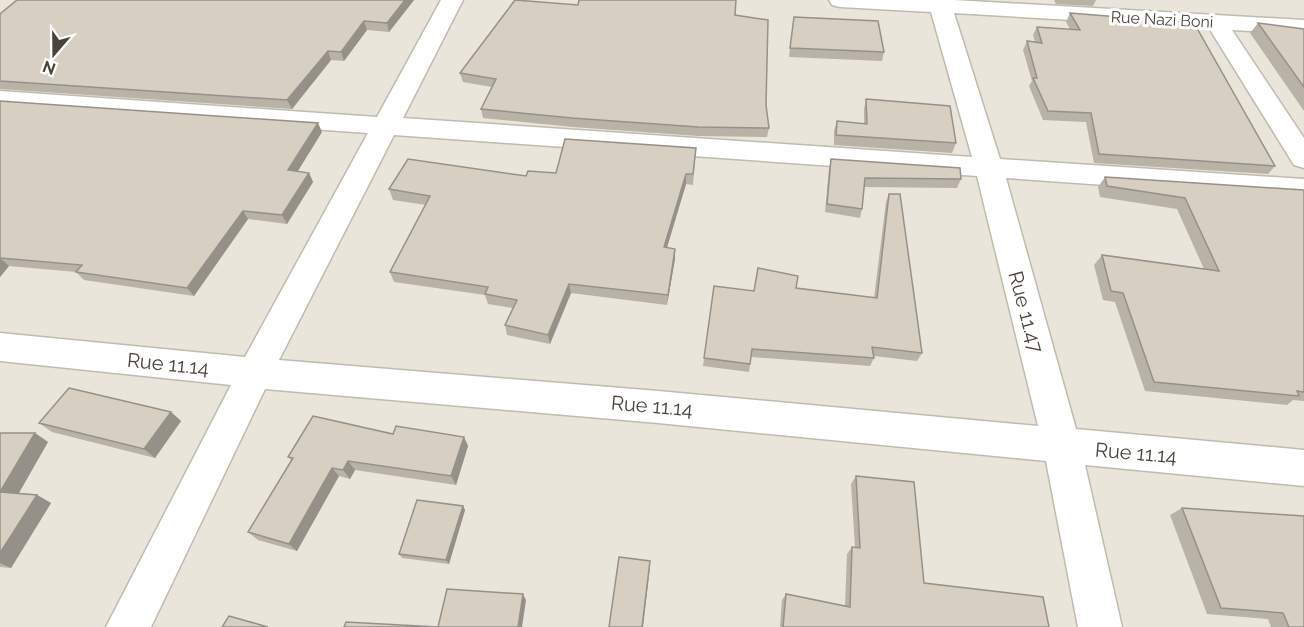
<svg xmlns="http://www.w3.org/2000/svg" width="1304" height="627" font-family="Raleway,sans-serif">
<rect width="100%" height="100%" fill="#f5f3ec"/>
<!-- residential -->
<path fill="#e9e5da" d="M0,0H1304V627H0Z"/>
<g fill="none" stroke-linecap="round" stroke-linejoin="round">
<defs>
<path id="minor" d="M441,0H463L403,118L972,157L931,12L840,7L832,5L829,0H954L1304,20V34L1232,30L1304,138V168L1294,165L1209,28L954,13L1000,159L1304,179V199L1006,178L1076,429L1304,450V486L1085,465L1122,627H1078L1046,461L658,423L265,389L151,627H106L231,385L0,361V333L245,357L368,133L0,107V91L377,117ZM394,135L977,176L1038,426L658,391L279,360Z"/>
</defs>
<!-- minor casing -->
<use href="#minor" stroke="#c0bbaf" stroke-width="3"/>
<!-- minor -->
<use href="#minor" fill="#fff" fill-rule="evenodd"/>
</g>
<!-- wall -->
<path fill="#b8b2a7" d="M414,0L389,32L367,30L344,61L331,60L292,109L0,89V14Z
M1054,0H1096L1093,6L1056,4Z
M578,5L735,15L766,105L769,128L767,137L698,136L573,127L483,118L481,109L492,87L463,82L460,73Z
M1070,13L1275,166L1268,174L1094,163L1086,122L1043,120L1029,86L1032,81L1023,50L1027,41L1035,42L1033,35L1037,27L1070,29L1066,22Z
M1258,23L1304,29V111L1250,33Z
M793,25L884,52L882,61L789,57Z
M866,99L956,143L952,153L834,145V131L837,121L864,124V109Z
M0,101L322,132L297,172L309,173L313,182L287,224L248,219L194,296L84,280L76,272L9,266L0,277Z
M696,148L693,185L686,184L667,248L675,259L667,305L571,293L550,344L507,335L505,325L513,308L488,304L485,295L394,282L390,272L426,205L393,200L389,189L556,173Z
M831,159L961,179L957,188L864,187L862,209L860,218L825,212L829,168Z
M1105,177L1304,190V401L1293,400L1287,405L1145,391L1115,302L1103,300L1094,265L1102,255L1204,269L1177,209L1100,197L1098,187Z
M889,194L922,353L917,361L874,356V358L870,366L751,357L749,372L703,366L714,286L754,291L796,288L874,298L886,202Z
M171,412L181,421L155,458L52,432L39,423Z
M0,433H35L48,442L18,493L37,495L51,503L11,568L0,567Z
M393,434L464,437L468,446L456,485L355,470L350,479L339,476L297,551L258,540L248,532L292,461L288,457Z
M856,476L924,583L1049,627H780L782,600L786,594L845,606L847,554L852,547H855L851,484Z
M463,506L465,510L449,564L402,558L399,554Z
M1182,508L1304,627H1271L1268,619L1207,614L1170,515Z"/>
<!-- shaded-wall -->
<path fill="#969188" d="M405,0H414L389,32L387,23Z
M364,21L367,30L344,61L341,52Z
M328,51L331,60L292,109L287,100Z
M318,123L322,132L293,179L288,170Z
M309,173L313,182L287,224L282,215Z
M686,174V184L664,257V247Z
M243,211L248,219L194,296L187,288Z
M675,249V259L667,305L668,295Z
M0,258L9,266L0,277Z
M569,284L571,293L550,344L548,335Z
M171,412L181,421L155,458L144,449Z
M35,433L48,442L15,500L0,492Z
M464,437L468,446L456,485L451,476Z
M348,461L355,470L350,479L343,470Z
M332,468L339,476L297,551L289,544Z
M37,495L51,503L11,568L0,563V553Z
M463,506L465,510L449,564L446,560Z
M650,561V567L643,627H642Z
M523,594L526,600L522,627H518Z"/>
<!-- building -->
<path fill="#d6cfc2" stroke="#969188" stroke-width="1.5" d="M17,0H405L387,23L364,21L341,52L328,51L287,100L0,81V14Z
M515,0L578,5L579,0H736L735,15L768,20L766,105L769,128L698,127L572,118L481,109L496,79L460,73Z
M1070,13L1194,23L1275,166L1099,154L1091,113L1048,111L1033,78H1037L1027,41L1042,43L1037,27L1080,30Z
M794,17L878,21L884,52L790,48Z
M1258,23L1304,29V87Z
M866,99L950,106L956,143L836,135L837,121L867,124Z
M0,101L318,123L288,170L309,173L282,215L243,211L187,288L76,272L82,265L0,258Z
M565,139L696,148L693,174H686L664,247L675,249L668,295L569,284L548,335L505,325L517,300L485,294L488,287L390,272L430,196L389,189L408,159L526,176L528,171L556,173Z
M831,159L960,168L961,179L865,178L862,209L827,204Z
M1105,177L1304,190V392L1297,391L1299,396L1154,382L1123,293L1111,291L1102,255L1219,271L1185,198L1107,186Z
M889,194H900L922,353L872,347L874,358L752,349L750,364L704,358L714,286L754,291L758,268L798,276L796,288L877,298Z
M69,388L171,412L144,449L39,423Z
M313,416L393,434L396,426L464,437L451,476L348,461L343,470L332,468L289,544L248,532L293,458L288,457Z
M0,433H35L0,492L37,495L0,553Z
M856,476L914,482L924,583L1043,597L1049,627H783L786,594L850,607L852,547L860,548Z
M417,500L463,506L446,560L399,554Z
M1182,508L1304,516V627H1289L1283,613L1221,608Z
M619,557L650,561L642,627H609Z
M447,589L523,594L518,627H344L346,622L438,627Z
M229,616L268,627H222Z"/>
<g text-anchor="middle" stroke-width="6" stroke-linejoin="round" paint-order="stroke">
<!-- far-street labels -->
<g font-size="16" fill="#49443a" stroke="#fff">
<text transform="translate(1162 19) rotate(3)" y="6">Rue Nazi Boni</text>
</g>
<!-- street labels -->
<g font-size="20" fill="#49443a" stroke="#fff">
<text transform="translate(1026 312) rotate(75)" y="7">Rue 11.47</text>
<text transform="translate(168 364) rotate(6)" y="7">Rue 11.14</text>
<text transform="translate(652 406) rotate(5)" y="7">Rue 11.14</text>
<text transform="translate(1136 453) rotate(5)" y="7">Rue 11.14</text>
</g>
</g>
<!-- north arrow -->
<g transform="translate(54 54) rotate(200)" stroke="#ffffff" stroke-width="4.5" paint-order="stroke">
<path d="M0-4.5L10 22L0 15L-10 22Z" fill="#49443a"/>
<text y="-9" font-size="16" font-weight="bold" text-anchor="middle" fill="#49443a">N</text>
</g>
</svg>
